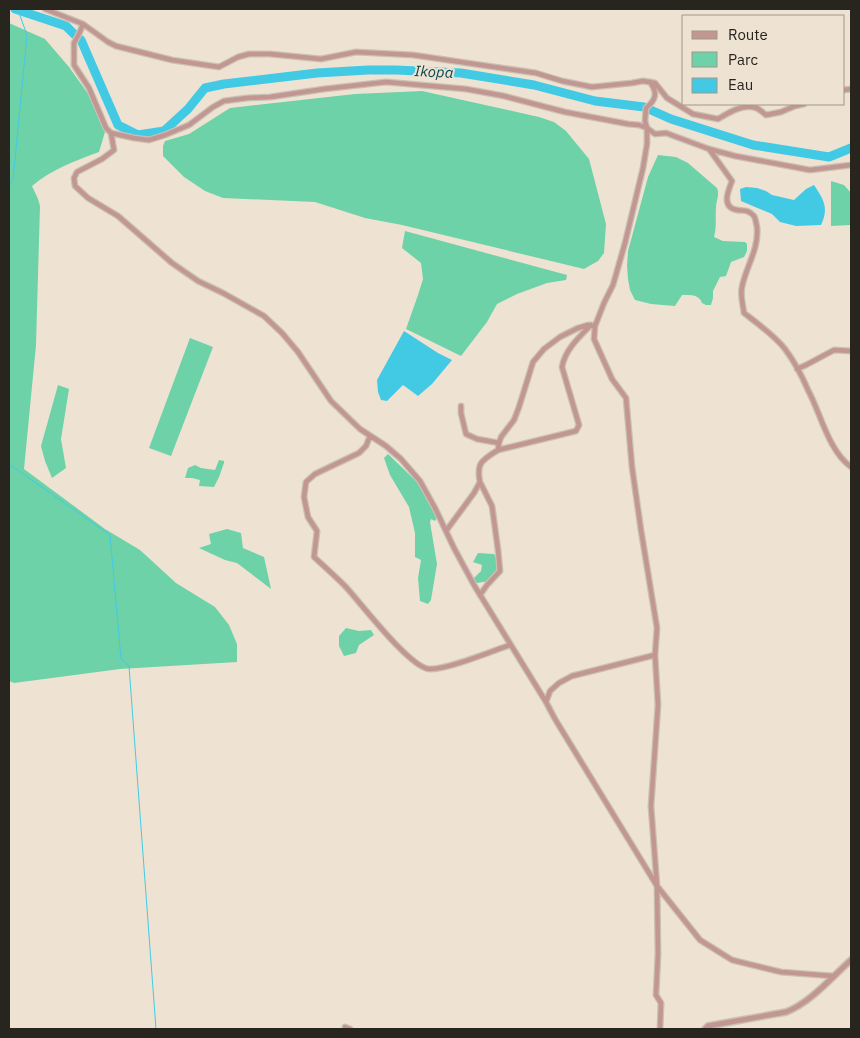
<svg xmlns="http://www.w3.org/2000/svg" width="860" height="1038" font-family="'IBM Plex Sans',sans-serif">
<rect width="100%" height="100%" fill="#eee3d2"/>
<!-- green -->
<path fill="#6dd2a7" d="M9,23L45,39L69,67L89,95L105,132L99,152C75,161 52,169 32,186L38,199L40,206L36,345L24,469L105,529L140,550L176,583L215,607L229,625L237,644V662L120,669L14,683L9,681Z
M422,91L539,117L554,122L566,131L589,159L606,224L604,253L598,261L584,269L402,225L365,218L315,202L223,198L205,191L184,177L163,156V146L165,141L189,134L230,108L355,94Z
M658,155L676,157L688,163L717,188C720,195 716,200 716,208C715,219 717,225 714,237L723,241L745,242L747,244V251L744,257L731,262L726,276L720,277L713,291V298L711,305H706L702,303C699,294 690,295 682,295L675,306L651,304L635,300L630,290L628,279L627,266L628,251L648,177Z
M831,181L844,185L851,193V225L831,226Z
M405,231L567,275L566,280L547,283L517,294L497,304L487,322L461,356L406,329L418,295L423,279L421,263L402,248Z
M190,338L213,347L171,456L149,448Z
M58,385L69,389L61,439L66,468L52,478L45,461L41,446Z
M388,454L416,481L425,494L437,517L435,521L431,519L430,522L437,564L431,600L428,604L420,601L418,578L421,560L415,557V533L409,507L390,475L384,458Z
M219,460L224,461V463L219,477L214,487L199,486L200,480L192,478H185L188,468L195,465L201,468L215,470Z
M227,529L241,533L243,548L264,557L271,589L237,563L225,560L199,548L211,544L209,534Z
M478,553L494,554C501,566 497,572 489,581L477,583L473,579L481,571L482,565L473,562Z
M346,628L359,631L371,630L374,635L359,645L356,653L344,656L339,646V636Z"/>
<!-- water -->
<path fill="#42cae4" d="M814,185C824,200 829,208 821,225L796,226L780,222L772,214L741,201L740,189L746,187L757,188L766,191L772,195L794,200L806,189Z
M404,331L438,353L452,360L432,384L418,396L403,385L387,401L381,400L378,392L377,380Z"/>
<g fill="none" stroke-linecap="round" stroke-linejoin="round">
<!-- stream -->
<path stroke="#42cae4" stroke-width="1" d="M9,186L13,180L27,35L18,10
M9,464L110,535L121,659L129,666L156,1029"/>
<!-- river -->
<path stroke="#42cae4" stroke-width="9" d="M15,9L66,26L74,34
M81,40L118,125L138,135L164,131L188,109L205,88L224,84L317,73L368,70H396L461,73L534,85L595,101L644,107L671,119L753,145L829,157L851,148"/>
<defs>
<path id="minor" d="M45,9L83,24L108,42L116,46L172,60L219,67L238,57L249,54H270L321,59L356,52L413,55L536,73L562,81L592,87L632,83L643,81L655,83L667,98L693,114L718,119C728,113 744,103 756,108C760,109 763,113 766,115L781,112L795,106L804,104
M83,24L79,34L74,43V65L89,88L106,128L111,133L114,150L102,159L77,172L74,178L75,186L88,198L118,216L172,263L198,281L223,293L264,316L282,333L298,352L331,401L360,429L386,446L401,459L420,481L435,508L454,548L474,585L546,702L555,719L657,886L658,954L656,995L661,1003L660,1029
M650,82C658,93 656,100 646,108L645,121L647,128V144L643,168L625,243L613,285L604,303L595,326L594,339L612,379L626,398L632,467L641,530L657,628L655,655L658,705L651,806L657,886L700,940L732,960L781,972L833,976
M844,90L851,89
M111,133L134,138L149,140L165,135L189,125L213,107L224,101L247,98L270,97L324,89L386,82L466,89L504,96L565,112L628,124L639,125L647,128L655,134L666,133L709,149L735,156L810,170L851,165
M709,149L732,181C728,191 721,207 737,210C743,211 748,209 754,216C756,219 756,224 757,227C759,250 746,266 742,287C740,295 743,305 744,313C757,323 775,336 785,349C794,361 802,376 808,390C821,414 828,450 851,467
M797,369L806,365L834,350L851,351
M461,406V413L466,434L477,439L499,443
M370,436L366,446L359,453L315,474L306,482L304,497L308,517L317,531L314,557C325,567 335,576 345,586C361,603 409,667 429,669C447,670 492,651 510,645
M498,450L576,431L579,425L562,367C565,350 579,337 591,325
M480,482L492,506L498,550L500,571L487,585L480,595
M446,531L474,493L480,482C476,463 482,460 498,450L499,443L501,437L514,420L519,407L533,362L544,349L560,337L578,328L588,325L595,326
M546,702L550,691L559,683L572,676L655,655
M345,1027L350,1029"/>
<path id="tertiary" d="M705,1029L708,1026L786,1012C810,1003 832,977 851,960"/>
</defs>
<!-- minor casing -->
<use href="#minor" stroke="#cac1b2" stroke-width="7"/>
<!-- tertiary casing -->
<use href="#tertiary" stroke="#cac1b2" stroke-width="8"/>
<!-- minor -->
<use href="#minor" stroke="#c29693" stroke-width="4.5"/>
<!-- tertiary -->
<use href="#tertiary" stroke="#c29693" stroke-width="5"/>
</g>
<g text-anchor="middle" stroke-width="4" stroke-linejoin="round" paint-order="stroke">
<!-- water labels -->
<g font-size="15" font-style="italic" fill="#0b4751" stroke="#eee3d2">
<text transform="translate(434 72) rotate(3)" y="5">Ikopa</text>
</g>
</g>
<!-- border -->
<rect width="860" height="1038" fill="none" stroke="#28241e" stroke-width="20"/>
<!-- legend -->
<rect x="682" y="15" width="162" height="90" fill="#eee3d2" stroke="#9f978a"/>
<rect x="692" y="31" width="25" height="8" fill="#c29693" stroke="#9f978a"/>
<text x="728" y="40" font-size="15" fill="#28241e">Route</text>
<rect x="692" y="52" width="25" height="15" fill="#6dd2a7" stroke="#9f978a"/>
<text x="728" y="65" font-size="15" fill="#28241e">Parc</text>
<rect x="692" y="78" width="25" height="15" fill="#42cae4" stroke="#9f978a"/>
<text x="728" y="90" font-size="15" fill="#28241e">Eau</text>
</svg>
